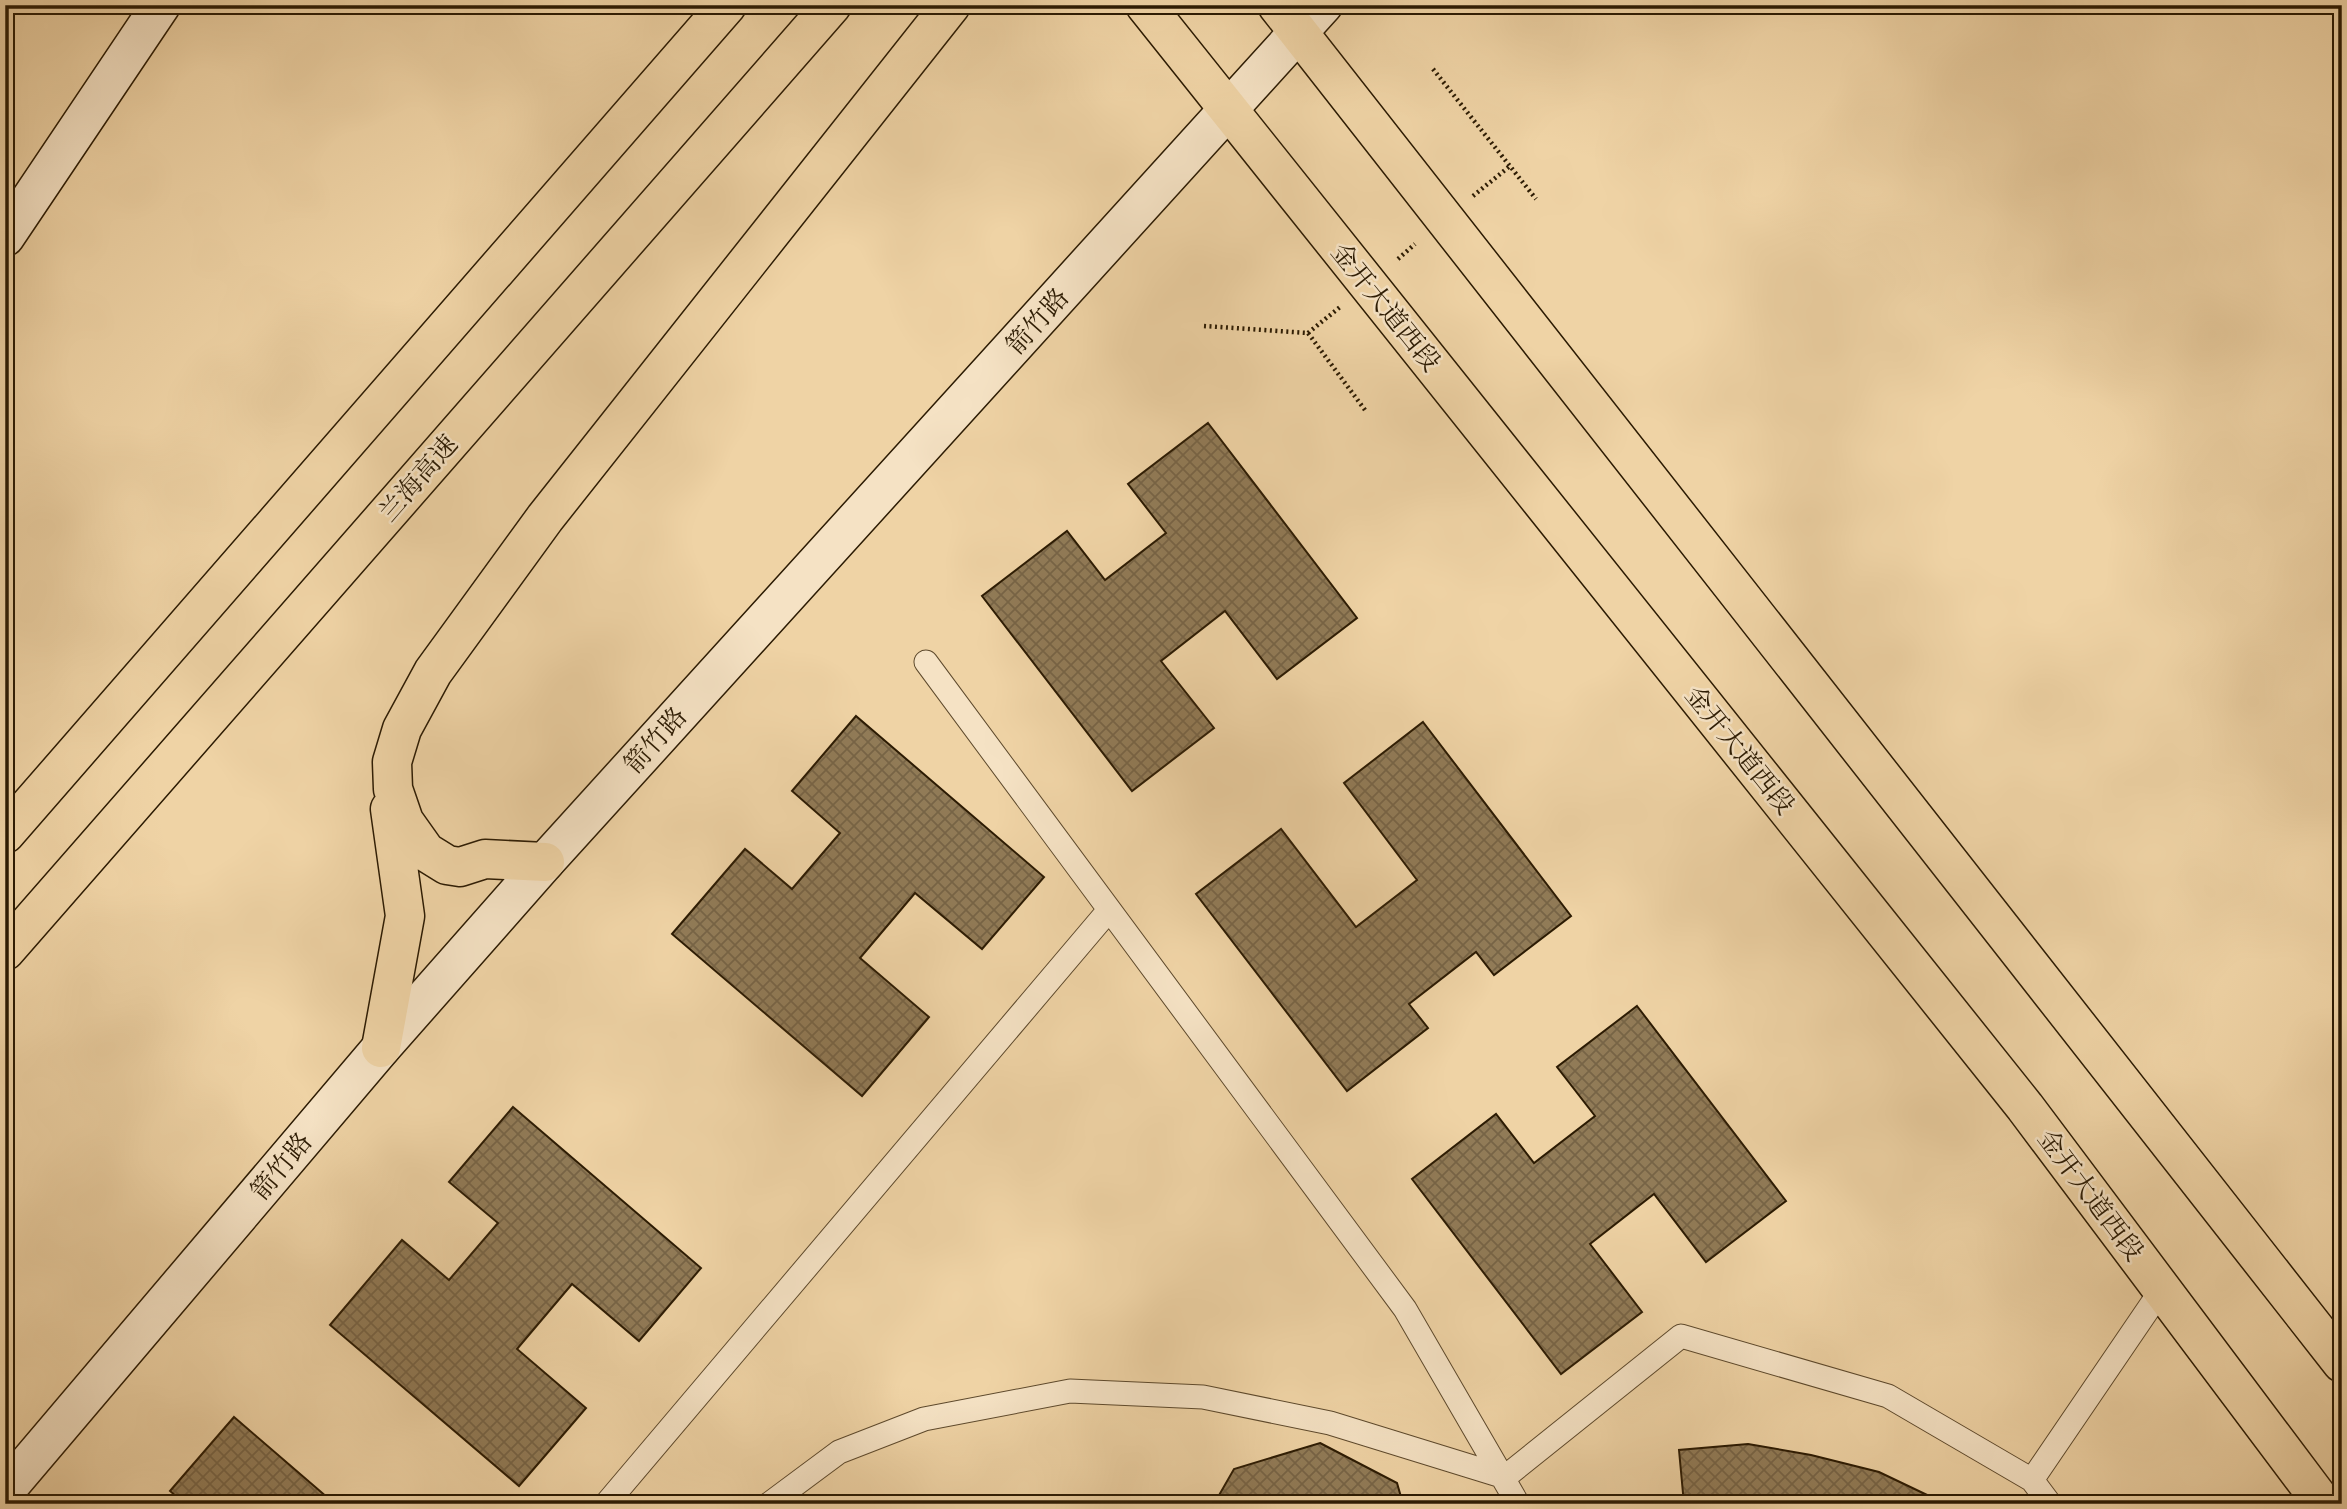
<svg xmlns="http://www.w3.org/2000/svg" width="2347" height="1509" font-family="'EB Garamond','Noto Serif SC',serif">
<defs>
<pattern id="building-cross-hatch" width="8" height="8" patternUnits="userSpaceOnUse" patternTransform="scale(1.75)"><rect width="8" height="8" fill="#917b57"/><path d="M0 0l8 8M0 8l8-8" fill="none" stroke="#776446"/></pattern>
</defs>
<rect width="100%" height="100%" fill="#efd3a5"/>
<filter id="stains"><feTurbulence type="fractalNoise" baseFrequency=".00286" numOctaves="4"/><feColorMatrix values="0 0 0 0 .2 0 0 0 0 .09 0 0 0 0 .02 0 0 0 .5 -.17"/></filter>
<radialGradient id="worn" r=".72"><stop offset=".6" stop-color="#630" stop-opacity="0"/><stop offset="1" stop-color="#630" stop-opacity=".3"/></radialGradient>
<!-- building -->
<path fill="url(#building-cross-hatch)" stroke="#2c1b03" stroke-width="2" d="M1208,423L1357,618L1277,679L1225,611L1161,661L1214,728L1132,791L982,596L1067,531L1105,580L1166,533L1128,484Z
M856,716L1044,877L982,949L915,893L860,958L929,1017L862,1096L672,934L745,849L792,889L840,833L792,791Z
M1423,722L1571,916L1494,975L1476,952L1409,1004L1428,1028L1347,1091L1196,894L1281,829L1356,927L1417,880L1344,783Z
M1637,1006L1786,1201L1706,1262L1654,1194L1590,1244L1642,1312L1561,1374L1412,1179L1496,1114L1534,1163L1595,1116L1557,1067Z
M513,1107L701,1268L639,1341L572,1284L517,1349L586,1408L519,1486L330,1325L402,1240L449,1280L498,1223L449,1182Z
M234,1417L335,1504H185L170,1491Z
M1320,1443L1397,1483L1403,1504H1214L1234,1469Z
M1748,1444L1811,1455L1879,1472L1946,1504H1684L1679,1450Z"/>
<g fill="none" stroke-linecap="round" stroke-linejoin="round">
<defs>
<path id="lane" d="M926,662L1405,1309L1518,1504
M1505,1477L1681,1336L1888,1396L2032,1480L2050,1504
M2032,1480L2162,1289
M606,1504L1109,910
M769,1504L839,1452L924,1419L1070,1391L1203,1397L1330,1423L1505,1477"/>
<path id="secondary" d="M5,237L161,5
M5,1491L381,1048L545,862L1323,5"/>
<path id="primary" d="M1145,5L2025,1107L2323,1504
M1277,5L2342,1363"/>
<path id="highway" d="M5,834L727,5
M545,862L485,859L460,867L447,865L426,852L404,821L393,789L392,762L402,729L433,672L545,518L951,5
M5,951L832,5
M381,1048L405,916L390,809"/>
</defs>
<!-- lane casing -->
<use href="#lane" stroke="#5d492c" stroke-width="25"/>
<!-- secondary casing -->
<use href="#secondary" stroke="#2c1b03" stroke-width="41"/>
<!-- primary casing -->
<use href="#primary" stroke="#2c1b03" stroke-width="41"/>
<!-- highway casing -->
<use href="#highway" stroke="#2c1b03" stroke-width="41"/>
<!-- path -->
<path stroke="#2c1b03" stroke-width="4.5" stroke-dasharray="2 3.5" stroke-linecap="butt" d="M1433,69L1536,199
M1473,196L1510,166
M1398,259L1415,244
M1204,326L1308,333L1365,410
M1308,333L1340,307"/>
<!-- lane -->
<use href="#lane" stroke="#f5e2c4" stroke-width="23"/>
<!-- secondary -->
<use href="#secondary" stroke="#f5e2c4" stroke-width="38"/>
<!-- primary -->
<use href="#primary" stroke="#efd3a5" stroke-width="38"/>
<!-- highway -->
<use href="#highway" stroke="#efd3a5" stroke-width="38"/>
</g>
<g text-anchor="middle" stroke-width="5" stroke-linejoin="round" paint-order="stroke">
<!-- street labels -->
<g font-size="26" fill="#2c1b03" stroke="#f5e2c4">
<text transform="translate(1386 307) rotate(51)" y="9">金开大道西段</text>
<text transform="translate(1037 321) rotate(-48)" y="9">箭竹路</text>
<text transform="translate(418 478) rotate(-49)" y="9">兰海高速</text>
<text transform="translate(655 740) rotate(-48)" y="9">箭竹路</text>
<text transform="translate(1740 750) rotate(51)" y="9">金开大道西段</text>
<text transform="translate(281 1166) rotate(-50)" y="9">箭竹路</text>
<text transform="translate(2091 1195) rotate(53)" y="9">金开大道西段</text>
</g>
</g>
<!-- margin -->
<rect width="2347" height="1509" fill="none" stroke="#efd3a5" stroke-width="28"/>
<rect x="7" y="7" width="2333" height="1495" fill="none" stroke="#2c1b03" stroke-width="3.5"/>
<rect x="14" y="14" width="2319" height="1481" fill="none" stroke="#2c1b03" stroke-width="2"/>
<rect width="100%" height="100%" filter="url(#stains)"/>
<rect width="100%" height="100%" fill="url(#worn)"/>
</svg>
